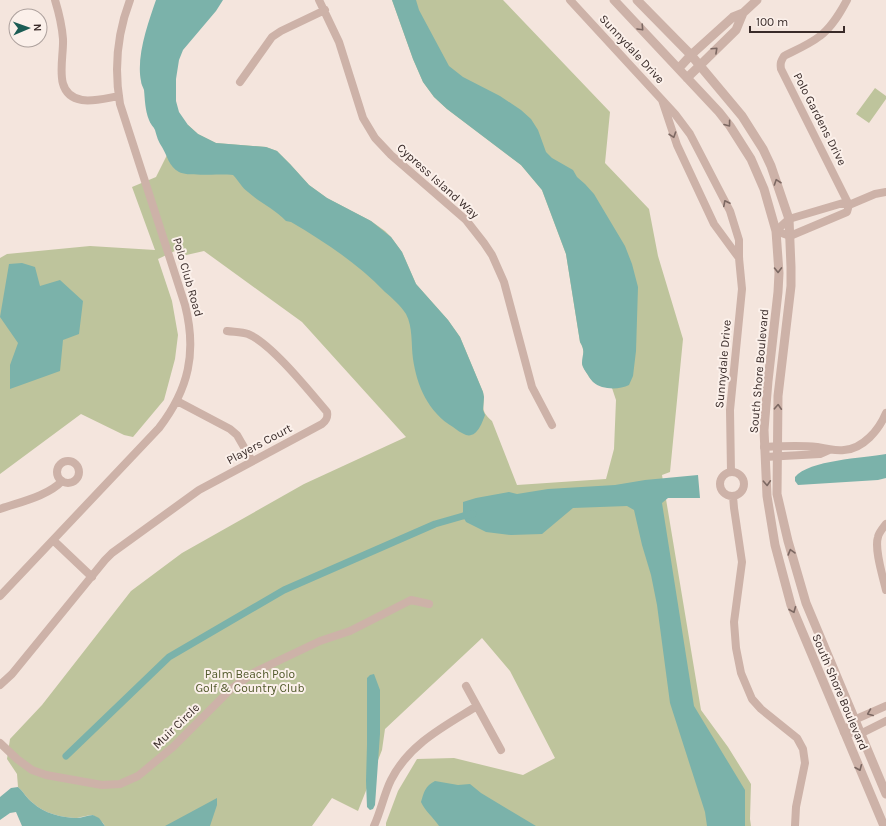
<svg xmlns="http://www.w3.org/2000/svg" width="886" height="826" font-family="Karla,sans-serif">
<rect width="100%" height="100%" fill="#f4e5dd"/>
<!-- green -->
<path fill="#bec49c" d="M392,0H503L610,112L605,163L649,209L658,256L683,339L670,472L662,475L701,710L728,747L751,784L750,819L751,826H386V823L398,791L417,759L454,758L523,775L555,758L510,671L482,638L385,729L382,750L358,811L332,798L312,826H105L103,823L93,815C88,815 82,817 77,818C63,818 43,813 33,803C27,799 24,792 18,787L17,774L7,759L10,739L42,705L131,591L182,553L304,484L406,437L302,322L204,251L182,256L179,249L158,259L172,301L178,335L175,359L164,400L133,437L124,435L81,414L0,474V258L7,254L90,246L155,250L132,187L156,177L167,155L188,125L198,134L216,143L266,147L277,151L290,164L309,185L327,198L371,221L385,231L391,237L402,252L416,284L448,320L460,337L483,392C486,407 478,409 492,421L517,485L606,479L614,449L616,400L612,388C593,386 590,380 582,364C584,356 585,350 580,342L566,254L542,190L521,165L447,109L434,97L423,82L413,59Z
M875,88L886,96V99L869,123L856,114Z"/>
<!-- water -->
<path fill="#7bb2aa" d="M156,0H223L216,11L183,50L179,60L176,79V101L179,112L188,125L198,134L216,143L266,147L277,151L290,164L309,185L327,198L371,221L391,237L402,252L416,284L448,320L460,337L483,392L484,397L483,410L485,415C482,423 477,438 466,435C461,433 457,430 453,427C428,412 417,386 413,359C411,344 413,327 406,314C401,306 392,298 385,292C357,263 325,242 291,222L286,221C275,209 260,203 248,192C242,188 239,181 233,175C220,173 188,177 179,172C169,167 167,155 162,147C158,141 157,137 155,130C154,127 150,124 149,120C145,110 145,100 144,90C143,87 141,84 141,81C136,57 148,23 156,0Z
M392,0H416L419,10L449,66L463,77L500,96L521,110L531,119L538,130L546,152L552,158L573,170L577,177L585,184L594,194L625,246L632,264L638,287L636,351L633,376L629,385C619,390 602,390 593,382C591,380 589,377 588,375C586,372 582,367 582,363C582,354 586,352 580,342L566,254L542,190L521,165L447,109L434,97L423,82L413,59Z
M22,263L35,267L40,286L60,280L83,301L79,334L63,340L60,371L10,389V365L18,343L0,317L9,264Z
M886,454V478L878,480L798,485L795,481V477C809,460 863,458 886,454Z
M698,475L700,498H668L662,503L694,706L745,790V826H707L705,812L670,703L657,605L651,575L642,545L634,510L627,506L573,508L542,534L511,535L486,532L466,522L463,516V502L476,498L509,492L517,494L548,489L615,485L645,480Z
M374,674L380,690V734L375,805L373,809L370,810L367,807L366,781L367,745V678L370,675Z
M435,781L458,785L470,784L481,793L536,826H439C433,817 425,811 421,802C424,792 425,786 435,781Z
M18,787C24,792 27,799 33,803C43,813 63,818 77,818C82,818 88,815 93,815L99,818L105,826H22L16,812L10,813L0,820V797L11,788Z
M217,798V805L210,826H165Z"/>
<g fill="none" stroke-linecap="round" stroke-linejoin="round">
<!-- canal -->
<path stroke="#7bb2aa" stroke-width="7" d="M66,756L169,657L284,590L435,524L463,516L473,514"/>
<!-- minor -->
<path stroke="#cdb2a8" stroke-width="8" d="M55,0C59,13 62,26 63,39C64,60 52,95 82,100C93,102 107,98 119,96
M319,0L339,42L363,118L375,138L391,155L466,220L484,243L492,255L504,282L532,387L552,425
M570,0L675,114L690,134L730,211L739,240V258L742,289L730,410L731,472
M847,0C840,13 832,27 820,36C810,44 796,50 784,56C781,61 780,63 781,69L849,205L875,194L886,192
M240,82L272,37L281,31L325,10
M662,100L677,145L714,224L739,258
M843,203L849,205L847,212L790,236L776,231L789,219Z
M177,401L230,429L237,435L252,461
M764,447C782,446 800,445 817,447C826,449 835,451 844,450C863,449 879,430 886,413
M765,457L820,454L829,450
M57 472a11 11 0 1 1 22 0a11 11 0 1 1-22 0Z
M720 484a12 12 0 1 1 24 0a12 12 0 1 1-24 0Z
M733,496L734,508L742,562L734,622L736,648L741,673L752,699L761,709L797,738L803,749L805,763L796,807L795,826
M0,509C20,502 48,496 62,481
M886,524C883,528 879,532 878,537C874,549 883,577 886,590
M53,540L92,577
M0,596L159,428C189,389 197,352 185,305L120,104C114,69 117,34 130,0
M0,685L12,674L105,560L112,553L199,490L322,424C327,420 328,417 327,412C310,392 271,343 248,334C242,332 233,332 227,331
M466,686L501,750
M844,732L854,720L886,706
M844,732L860,734L886,721
M0,743L17,759L32,770L46,775L102,785L120,784L138,776L173,747L232,688L255,672L320,641L350,631L411,600L429,604
M374,826C381,811 384,794 391,780C409,744 445,726 477,706"/>
<!-- tertiary -->
<path stroke="#cdb2a8" stroke-width="9" d="M614,0L719,112L730,126L751,159L764,189L776,231L779,273L778,292L768,381L764,430L767,496L775,545L791,605L884,826
M637,0L691,55L742,116L763,149L771,166L789,219L791,267V286L778,396L777,494L788,541L806,603L886,794
M679,68L691,55L733,17L743,13
M687,78L736,30L743,13L757,0"/>
</g>
<!-- one-way arrows -->
<defs><path id="oneway-chevron" d="M-2-3.5L2.5 0L-2 3.5" fill="none" stroke-width="1.6" stroke-linecap="round" stroke-linejoin="round"/></defs>
<g stroke="#7c6862">
<use href="#oneway-chevron" transform="translate(641 28) rotate(47)"/>
<use href="#oneway-chevron" transform="translate(715 50) rotate(-43)"/>
<use href="#oneway-chevron" transform="translate(728 124) rotate(53)"/>
<use href="#oneway-chevron" transform="translate(673 135) rotate(71)"/>
<use href="#oneway-chevron" transform="translate(777 182) rotate(-109)"/>
<use href="#oneway-chevron" transform="translate(726 203) rotate(-117)"/>
<use href="#oneway-chevron" transform="translate(778 270) rotate(89)"/>
<use href="#oneway-chevron" transform="translate(778 407) rotate(-87)"/>
<use href="#oneway-chevron" transform="translate(767 483) rotate(87)"/>
<use href="#oneway-chevron" transform="translate(791 552) rotate(-106)"/>
<use href="#oneway-chevron" transform="translate(793 610) rotate(68)"/>
<use href="#oneway-chevron" transform="translate(870 713) rotate(158)"/>
<use href="#oneway-chevron" transform="translate(859 768) rotate(67)"/>
</g>
<g text-anchor="middle" stroke-width="4" stroke-linejoin="round" paint-order="stroke">
<!-- street labels -->
<g font-size="12" fill="#392b29" stroke="#fbf0ea">
<text transform="translate(632 49) rotate(47)" y="4">Sunnydale Drive</text>
<text transform="translate(820 119) rotate(63)" y="4">Polo Gardens Drive</text>
<text transform="translate(438 181) rotate(42)" y="4">Cypress Island Way</text>
<text transform="translate(188 277) rotate(74)" y="4">Polo Club Road</text>
<text transform="translate(723 364) rotate(-85)" y="4">Sunnydale Drive</text>
<text transform="translate(759 371) rotate(-85)" y="4">South Shore Boulevard</text>
<text transform="translate(259 444) rotate(-28)" y="4">Players Court</text>
<text transform="translate(840 692) rotate(67)" y="4">South Shore Boulevard</text>
<text transform="translate(176 726) rotate(-44)" y="4">Muir Circle</text>
</g>
<!-- park labels -->
<g font-size="12" fill="#51592b" stroke="#fbf0ea">
<text x="250" y="678">Palm Beach Polo<tspan x="250" dy="14">Golf &amp; Country Club</tspan></text>
</g>
</g>
<!-- north arrow -->
<g transform="translate(28 28) rotate(88)"><circle r="19" fill="#fbf0ea" stroke="#ada19d"/>
<path d="M0-3L7 15L0 10L-7 15Z" fill="#1c5d55"/>
<text y="-6" font-size="11" font-weight="bold" text-anchor="middle" fill="#392b29">N</text>
</g>
<!-- scale -->
<path d="M750 26v6h94v-6" fill="none" stroke="#392b29" stroke-width="2"/>
<text x="756" y="26" font-size="12" fill="#392b29" stroke="#fbf0ea" stroke-width="3" paint-order="stroke">100 m</text>
</svg>
